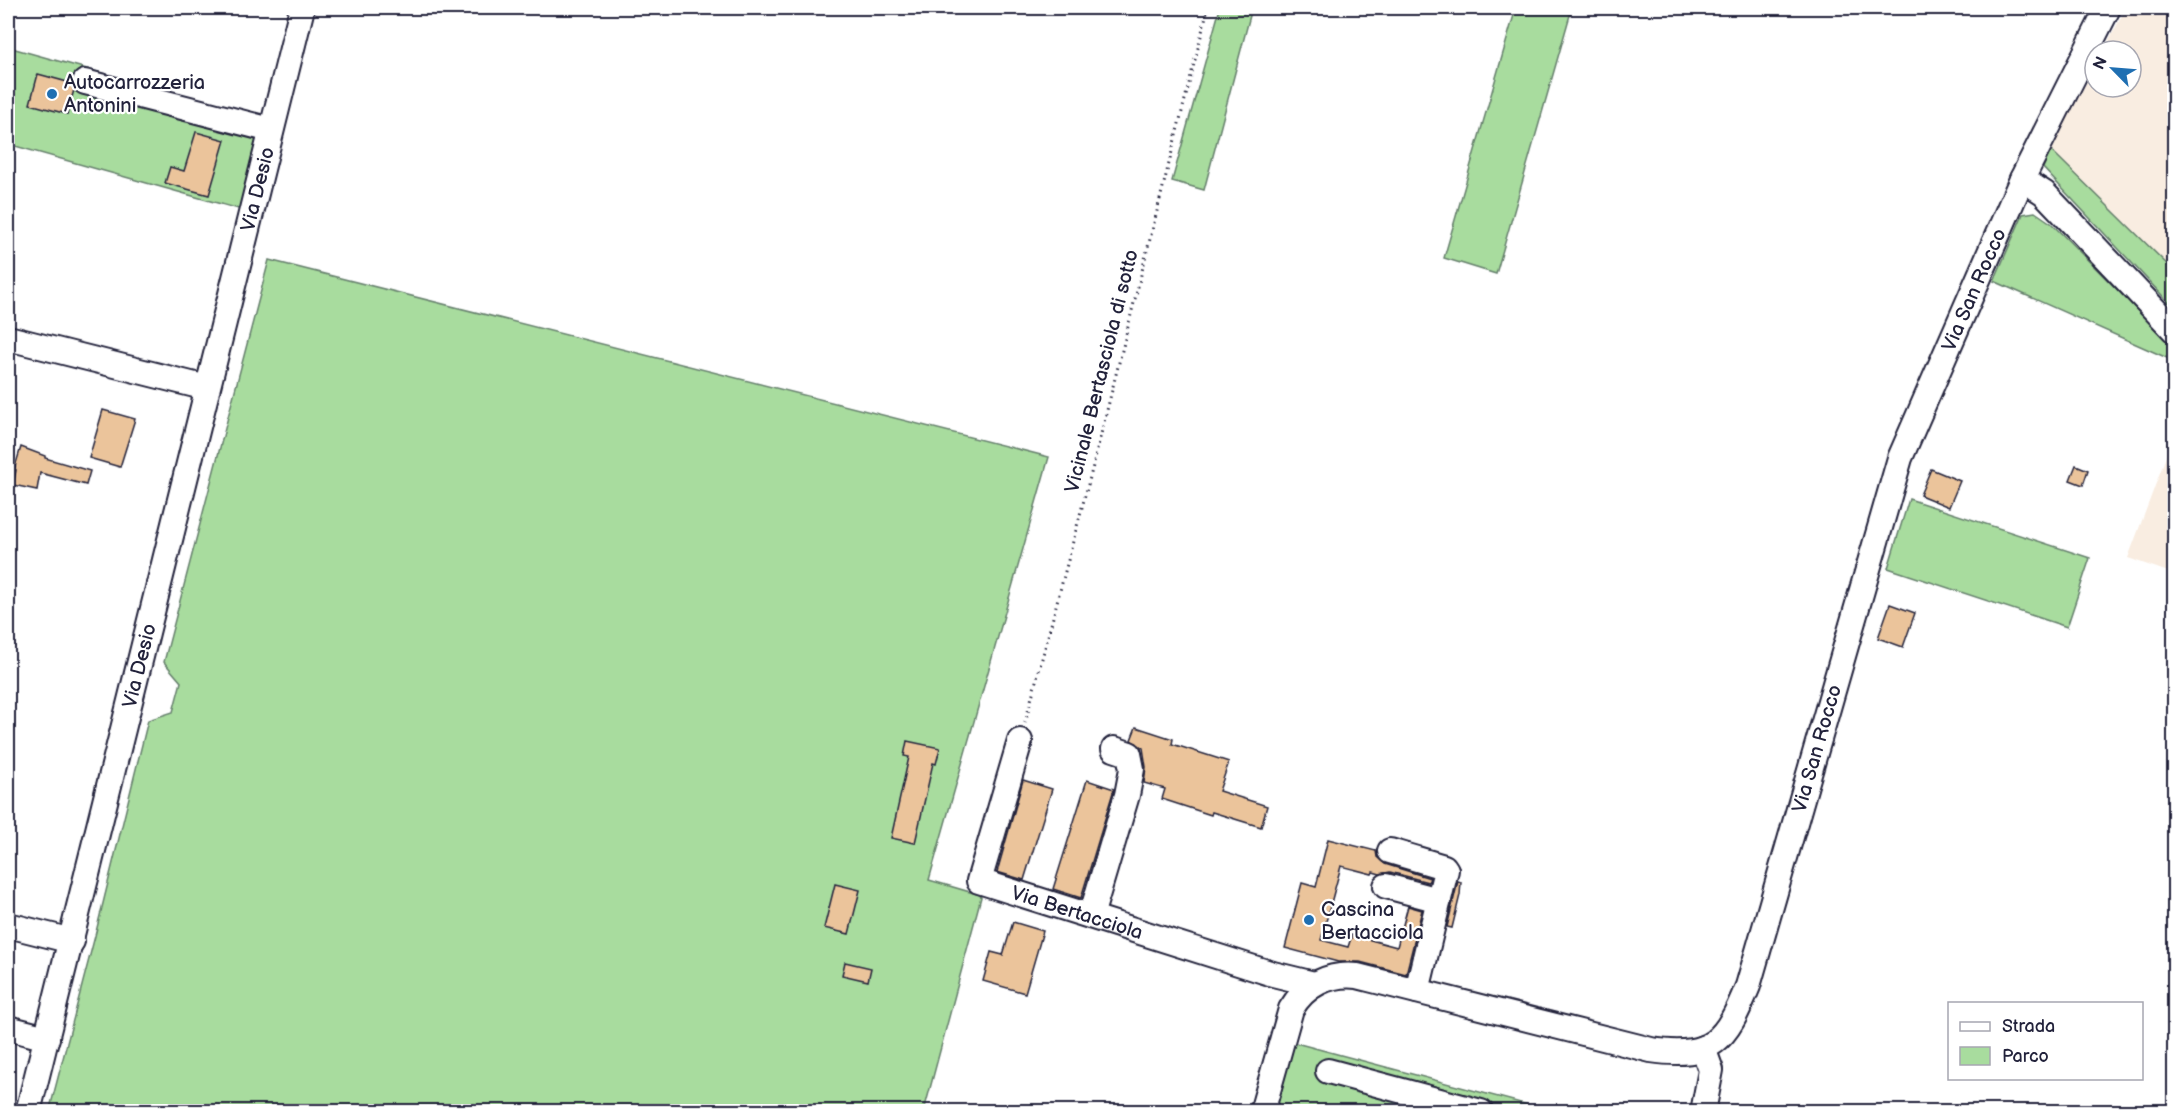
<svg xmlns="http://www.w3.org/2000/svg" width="2182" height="1119" font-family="'Balsamiq Sans',sans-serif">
<rect width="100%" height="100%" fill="#fff"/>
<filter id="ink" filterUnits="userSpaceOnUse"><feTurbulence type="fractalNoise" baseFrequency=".0167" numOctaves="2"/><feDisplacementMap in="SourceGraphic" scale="12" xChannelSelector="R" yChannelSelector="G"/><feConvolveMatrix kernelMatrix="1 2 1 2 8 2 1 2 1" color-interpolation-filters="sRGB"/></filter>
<g filter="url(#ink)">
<!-- built -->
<path fill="#f9ede1" d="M2126,8H2174V271L2051,150L2095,66V87H2131V51H2103Z
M2174,435V574L2128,558Z"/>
<!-- green -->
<path fill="#a8dc9e" stroke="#657f6c" stroke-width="1.5" d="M1220,8H1252L1204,190L1172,181Z
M1516,8H1572L1496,274L1444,258Z
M8,47L270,120L246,211L8,144Z
M2051,150L2174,271V308L2043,168Z
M2035,212L2051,223L2174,347V361L1994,281L2023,214Z
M269,260L1049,457L929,880L980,895L981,897L924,1111L49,1112L95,936L148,720L173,712L181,682L164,662Z
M1909,499L2090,558L2067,627L1888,568Z
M1292,1042L1551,1111L1274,1112Z"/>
<!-- building -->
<path fill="#ebc49b" stroke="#22223b" stroke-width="1.5" d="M38,74L71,83L74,90L67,114L30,104Z
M196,132L225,140L209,195L165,183L170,167L184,171Z
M103,410L135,419L120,467L89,458Z
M21,447L45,456V458L90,471L86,485L40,473L37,490L13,485L16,470H14Z
M2076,465L2088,470L2083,485L2070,480Z
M1931,469L1960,481L1949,507L1920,495Z
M1890,604L1915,613L1903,647L1878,638Z
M1136,727L1173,739L1172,744L1229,762L1219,791L1267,806L1261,827L1212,812L1211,815L1162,799L1165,789L1144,783L1146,767L1143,748L1131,740Z
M907,741L940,748L936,764L933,763L915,843L891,838L909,757L904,756Z
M1023,780L1052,789L1024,880L997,872Z
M1087,780L1114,789L1081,898L1053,889Z
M1328,839L1376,851L1377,857L1385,864L1430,878L1428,882L1390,872L1380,874L1373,872L1372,874L1341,866L1321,940L1348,947L1352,935L1397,947L1408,906L1422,910L1406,974L1360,962H1338L1285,948L1302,883L1316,887Z
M1458,881L1461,882L1460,895L1452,928L1447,927Z
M835,884L860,890L849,934L824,928Z
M1013,922L1043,931L1025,993L983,981L991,952L1003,955Z
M845,962L871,968L868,981L842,975Z"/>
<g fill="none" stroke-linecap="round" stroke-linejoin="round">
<defs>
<g id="minor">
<path d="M85,82L271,130"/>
<path d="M2022,179L2044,193L2174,330"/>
<path d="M8,338L207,388"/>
<path id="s1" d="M1020,741L979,881L1273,974L1314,984"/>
<path d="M1390,851L1444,867L1446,870L1417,991"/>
<path d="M1386,886L1439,900"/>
<path d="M1091,916L1127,795L1132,769L1129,754L1114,749"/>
<path d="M8,925L72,941"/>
<path d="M8,1028L47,1038"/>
<path d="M1703,1048L1711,1070L1703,1112"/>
<path d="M1328,1071L1481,1112"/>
<path id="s2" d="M28,1112L302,8"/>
<path id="s3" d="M1262,1112L1291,1009C1305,985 1329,973 1357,976L1651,1050C1713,1059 1726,1040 1748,986L1900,458L2022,179L2108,8"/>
</g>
</defs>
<!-- minor casing -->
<use href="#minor" stroke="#22223b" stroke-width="28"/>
<!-- path -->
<path stroke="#22223b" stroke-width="3" stroke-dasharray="1.5 4.5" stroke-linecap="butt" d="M1025,723L1094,462L1208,8"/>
<!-- minor -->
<use href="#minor" stroke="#fff" stroke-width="24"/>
</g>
</g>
<!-- markers -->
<g fill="#1f6fb2" stroke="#fff" stroke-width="2">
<circle cx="52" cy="94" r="6"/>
<circle cx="1309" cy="920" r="6"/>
</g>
<g text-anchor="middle" stroke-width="4.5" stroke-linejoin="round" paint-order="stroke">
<!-- poi labels -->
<g font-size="20" fill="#22223b" stroke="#fff" text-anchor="start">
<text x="64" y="89">Autocarrozzeria<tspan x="64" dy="23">Antonini</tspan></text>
<text x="1321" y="916">Cascina<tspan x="1321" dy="23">Bertacciola</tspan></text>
</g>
<!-- street labels -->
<g font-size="20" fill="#22223b" stroke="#fff">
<text dy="7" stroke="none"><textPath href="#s2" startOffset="951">Via Desio</textPath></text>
<text dy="7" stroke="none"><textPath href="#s3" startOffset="1353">Via San Rocco</textPath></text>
<text transform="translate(1101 371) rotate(-76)" y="7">Vicinale Bertasciola di sotto</text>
<text dy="7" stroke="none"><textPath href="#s2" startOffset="460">Via Desio</textPath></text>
<text dy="7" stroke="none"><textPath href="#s3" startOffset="867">Via San Rocco</textPath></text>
<text dy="7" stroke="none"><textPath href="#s1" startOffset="249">Via Bertacciola</textPath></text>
</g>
</g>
<!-- margin -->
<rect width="2182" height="1119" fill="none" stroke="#fff" stroke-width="30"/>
<rect x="15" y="15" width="2152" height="1089" fill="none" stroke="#22223b" stroke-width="2" filter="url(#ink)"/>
<!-- legend -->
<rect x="1948" y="1002" width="195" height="78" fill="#ffffff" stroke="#a7a7b1" stroke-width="1.5"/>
<rect x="1960" y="1022" width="30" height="9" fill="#ffffff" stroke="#a7a7b1" stroke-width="1.5"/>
<text x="2002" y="1032" font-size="18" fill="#22223b">Strada</text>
<rect x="1960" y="1047" width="30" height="18" fill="#a8dc9e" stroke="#a7a7b1" stroke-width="1.5"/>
<text x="2002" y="1062" font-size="18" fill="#22223b">Parco</text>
<!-- north arrow -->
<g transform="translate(2113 69) rotate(295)"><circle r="28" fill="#ffffff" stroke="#a7a7b1" stroke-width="1.5"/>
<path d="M0-4.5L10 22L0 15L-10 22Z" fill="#1f6fb2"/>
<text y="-9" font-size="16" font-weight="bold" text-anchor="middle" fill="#22223b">N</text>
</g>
</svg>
